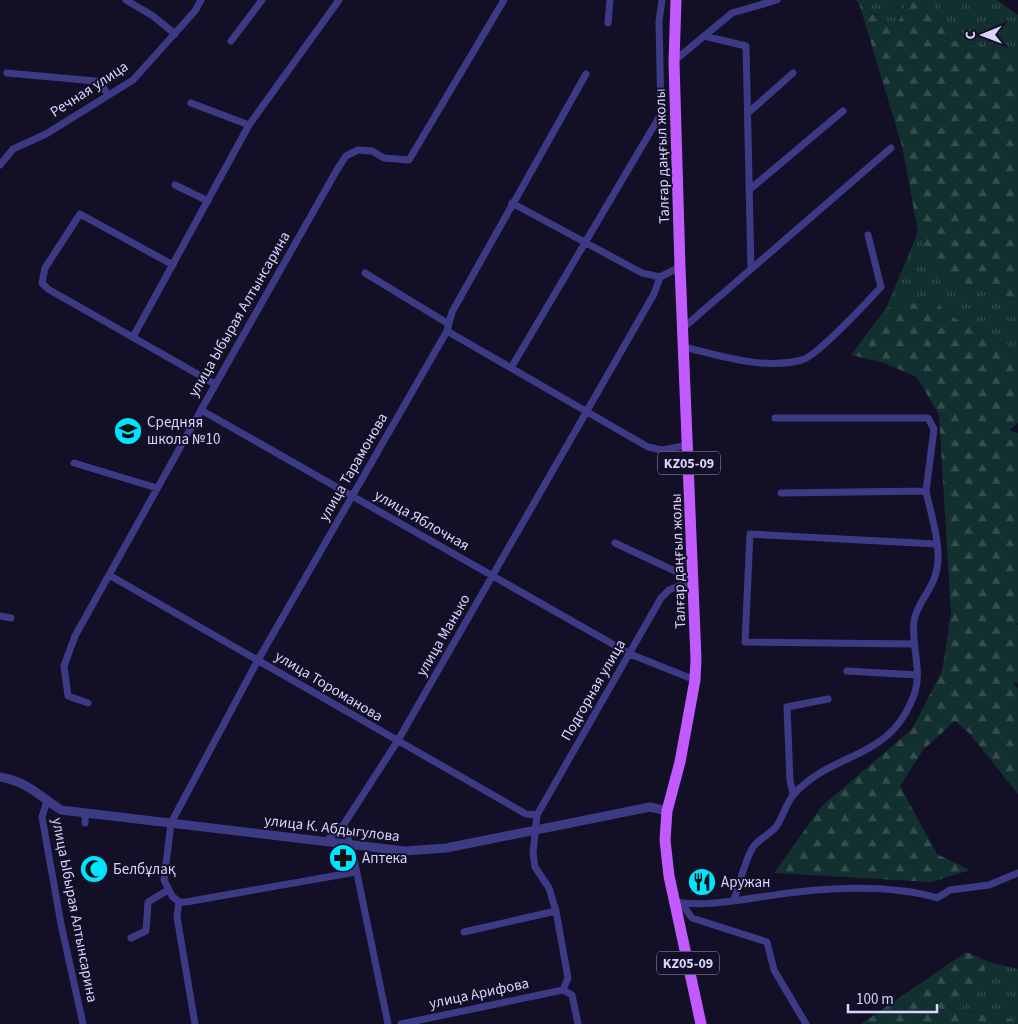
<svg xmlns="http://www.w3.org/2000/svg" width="1018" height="1024" font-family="'Source Sans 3',sans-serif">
<defs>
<pattern id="grass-tufts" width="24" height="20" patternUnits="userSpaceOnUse" patternTransform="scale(1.25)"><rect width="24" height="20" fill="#12302f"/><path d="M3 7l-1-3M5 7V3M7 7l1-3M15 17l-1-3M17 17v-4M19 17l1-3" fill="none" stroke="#344d4e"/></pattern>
<pattern id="forest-firs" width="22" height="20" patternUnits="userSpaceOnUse" patternTransform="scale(1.25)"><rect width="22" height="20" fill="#12302f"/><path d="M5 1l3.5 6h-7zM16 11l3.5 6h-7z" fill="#344d4e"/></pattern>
</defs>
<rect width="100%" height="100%" fill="#130f26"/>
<!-- grass -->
<path fill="url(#grass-tufts)" d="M855,0H908L895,30Z
M931,0H997L1018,15V50L948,40Z
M918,232L942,277L1018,300V357L988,333L956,319L932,300L886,308Z
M989,962L1018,969V1020L961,1010Z"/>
<!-- forest -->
<path fill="url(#forest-firs)" d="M908,0H931L948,40L1018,50V300L942,277L918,232L902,146L859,3L895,30Z
M932,300L956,319L988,333L1018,357V423L1009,430L1018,433V623L1016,624L1018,625V683L1012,682L1018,688V794L970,734L955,721L923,750L900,786L937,854L970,870L931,882L774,873L822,806L912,729L942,671L951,613L939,415L917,377L884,363L851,355L886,308Z
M966,952L989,962L961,1010L1018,1020V1024H861Z"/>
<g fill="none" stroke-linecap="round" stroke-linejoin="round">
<!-- minor -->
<path stroke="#3d3a85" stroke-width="7" d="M126,0L153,16L175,34
M608,23L610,0
M704,36L746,46L751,269
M231,41L262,0
M674,61L732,13L777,0
M7,73L95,81L101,84L108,95
M191,103L249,125
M748,113L793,73
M0,165L13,149L46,134L133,80L195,11L201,0
M175,185L208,201
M749,190L843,111
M512,203L642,273L660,277L680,267
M173,265L80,214L45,268L42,283L48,289L215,384
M365,273L447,323
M683,328L891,148
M447,331L648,447L662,450L688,445
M133,337L249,125L339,0
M684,347C721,356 763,370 802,360C816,357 869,300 881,287L868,235
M511,368L661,114L659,21L662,0
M201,410L630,654L695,680
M775,418H928L934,429L926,491
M74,463L157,488
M615,543L694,580
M109,575L526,814L537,815
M0,616L11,618
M914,644L745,642L750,534L936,544
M847,671L917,675
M88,703L68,696L64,666L75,636L201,410L338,168L346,156L358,150L372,151L384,158L409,160L504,0
M793,794L790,780L787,707L828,699
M47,801L42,817L61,924L83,1024
M85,823V813
M325,842L344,824
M356,872L186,902H179L172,896L164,880L171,823L258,660L447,331L452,312L586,74
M734,900C739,885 745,860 753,847C759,839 770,834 776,827C783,817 786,803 794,794C836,749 892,761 915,692C922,669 911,644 914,621C916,605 931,591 935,576C944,551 931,516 926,491L781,493
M179,902L177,917L195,1024
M675,902C712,908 759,896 797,892C842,887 893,885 937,898L950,890L989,885L1018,873
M682,904L692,918L767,942L774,970L806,1024
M464,932L556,911
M131,938L146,931L148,902L168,890
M388,1024L354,859L344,824L397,742L654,294L660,277
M401,1024L563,990
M578,1024L572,995L563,990L568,978L556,911L549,888L535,867L533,853L537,815L661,598L669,590L694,580"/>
<!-- tertiary -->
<path stroke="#3d3a85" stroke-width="9" d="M0,777C28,782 38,795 61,810L405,851L446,848L650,807L667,811"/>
<!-- primary -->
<path stroke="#c25bff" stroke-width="11" d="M676,0L674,62L680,267L696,659L695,680L680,762L667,811L665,840L669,876L701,1024"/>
</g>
<!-- icons -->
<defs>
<symbol id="school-disc" viewBox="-11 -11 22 22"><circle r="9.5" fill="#00e5ff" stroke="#130f26"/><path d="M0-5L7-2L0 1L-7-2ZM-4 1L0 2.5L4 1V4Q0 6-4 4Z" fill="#111"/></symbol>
<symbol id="pharmacy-disc" viewBox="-11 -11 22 22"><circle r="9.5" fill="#00e5ff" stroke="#130f26"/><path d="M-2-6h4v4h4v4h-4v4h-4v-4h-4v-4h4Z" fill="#111"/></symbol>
<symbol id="mosque-disc" viewBox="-11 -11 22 22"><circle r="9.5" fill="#00e5ff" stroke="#130f26"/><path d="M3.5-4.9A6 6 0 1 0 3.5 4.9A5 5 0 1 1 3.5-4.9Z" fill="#111"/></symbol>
<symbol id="restaurant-disc" viewBox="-11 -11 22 22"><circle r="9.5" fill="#00e5ff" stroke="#130f26"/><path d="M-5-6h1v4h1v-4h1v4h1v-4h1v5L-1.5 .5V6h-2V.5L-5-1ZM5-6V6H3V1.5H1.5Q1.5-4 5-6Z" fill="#111"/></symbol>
</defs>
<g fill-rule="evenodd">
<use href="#school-disc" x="112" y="415" width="32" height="32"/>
<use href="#pharmacy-disc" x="327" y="842" width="32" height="32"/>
<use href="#mosque-disc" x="78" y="853" width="32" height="32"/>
<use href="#restaurant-disc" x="686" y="866" width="32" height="32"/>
</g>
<g text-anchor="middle" stroke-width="4" stroke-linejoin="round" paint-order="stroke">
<!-- shield labels -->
<g fill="#130f26" stroke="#9e99be" stroke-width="1">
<rect x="658" y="451.5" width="62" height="23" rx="4"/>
<rect x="657" y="951.5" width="62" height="23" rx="4"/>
</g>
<g font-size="14" font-weight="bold" fill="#d9d4ff">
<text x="689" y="468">KZ05-09</text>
<text x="688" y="968">KZ05-09</text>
</g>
<!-- street labels -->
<g font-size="15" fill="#d9d4ff" stroke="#130f26">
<text transform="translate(89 89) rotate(-33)" y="5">Речная улица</text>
<text transform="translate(662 156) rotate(-92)" y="5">Талғар даңғыл жолы</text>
<text transform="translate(239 314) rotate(-60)" y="5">улица Ыбырая Алтынсарина</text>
<text transform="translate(353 467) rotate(-60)" y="5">улица Тарамонова</text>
<text transform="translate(422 520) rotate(30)" y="5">улица Яблочная</text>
<text transform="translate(678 561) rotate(-92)" y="5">Талғар даңғыл жолы</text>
<text transform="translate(443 635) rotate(-60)" y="5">улица Манько</text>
<text transform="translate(329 686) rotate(31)" y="5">улица Тороманова</text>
<text transform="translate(593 690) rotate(-60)" y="5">Подгорная улица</text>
<text transform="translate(332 828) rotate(7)" y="5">улица К. Абдыгулова</text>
<text transform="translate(75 910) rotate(79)" y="5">улица Ыбырая Алтынсарина</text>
<text transform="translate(479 993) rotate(-12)" y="5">улица Арифова</text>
</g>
<!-- poi labels -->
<g font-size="15" fill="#d9d4ff" stroke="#130f26" text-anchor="start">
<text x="147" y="427">Средняя<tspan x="147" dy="17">школа №10</tspan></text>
<text x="362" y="863">Аптека</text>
<text x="113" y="874">Белбұлақ</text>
<text x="721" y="887">Аружан</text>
</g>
</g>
<!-- north arrow -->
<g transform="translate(983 35) rotate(269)" stroke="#130f26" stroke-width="4" paint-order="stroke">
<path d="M0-4L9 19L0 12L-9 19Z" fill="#d9d4ff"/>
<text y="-8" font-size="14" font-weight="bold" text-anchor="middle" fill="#d9d4ff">С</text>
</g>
<!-- scale -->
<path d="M848 1004v8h89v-8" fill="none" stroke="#d9d4ff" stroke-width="2.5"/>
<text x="856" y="1004" font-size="15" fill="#d9d4ff" stroke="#130f26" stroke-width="4" paint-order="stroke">100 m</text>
</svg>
